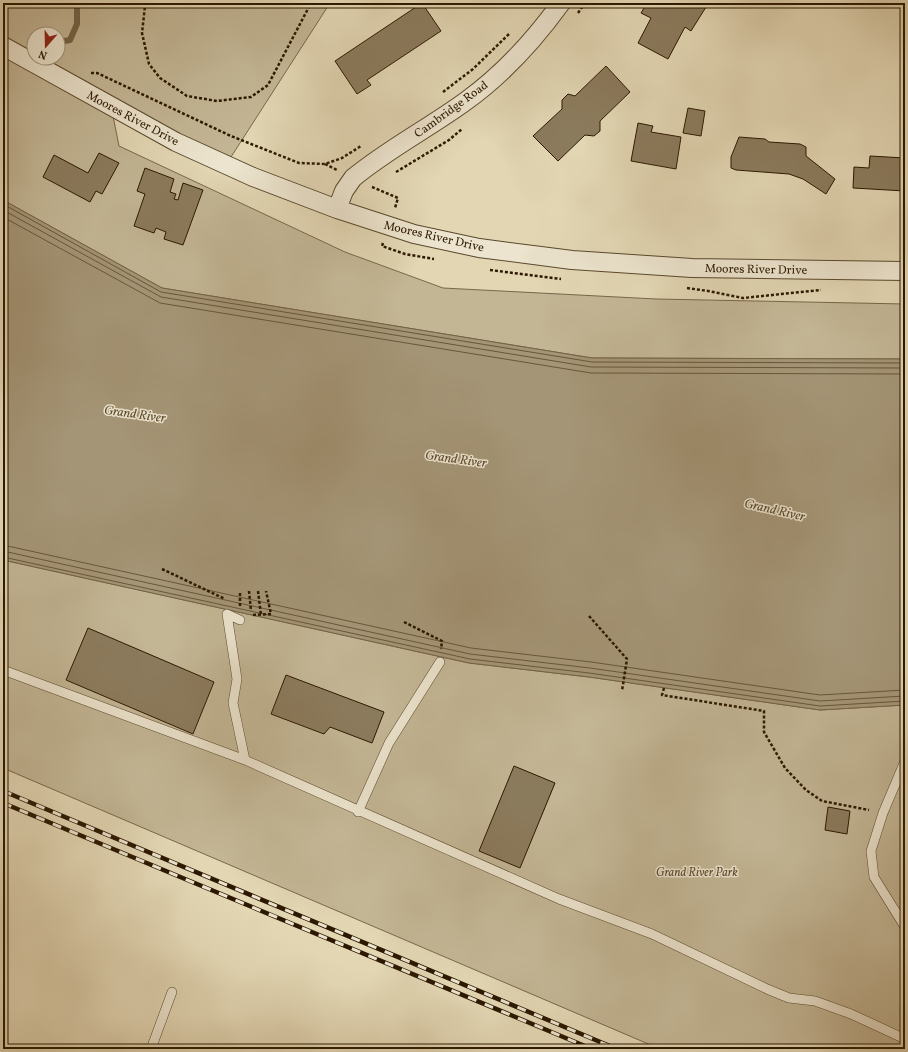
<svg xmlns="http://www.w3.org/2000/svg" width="908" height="1052" font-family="Vollkorn,serif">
<rect width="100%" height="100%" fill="#e2d6b3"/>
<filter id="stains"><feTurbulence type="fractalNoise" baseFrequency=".005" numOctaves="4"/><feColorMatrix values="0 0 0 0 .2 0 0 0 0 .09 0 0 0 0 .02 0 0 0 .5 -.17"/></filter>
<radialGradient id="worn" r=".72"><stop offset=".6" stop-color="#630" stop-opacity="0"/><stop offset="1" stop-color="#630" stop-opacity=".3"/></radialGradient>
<!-- green -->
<path fill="#c3b695" stroke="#78674a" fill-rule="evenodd" d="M3,3H330L222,171L112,111L119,146L345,252L443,288L656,299L905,304V359L592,358L162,288L3,200ZM34,34H58V58H34Z
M3,560L469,663L589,677L820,710L905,705V1049H660L3,768Z"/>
<!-- water -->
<path fill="#a49576" stroke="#746347" d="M3,200L162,288L592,358L905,359V705L820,710L589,677L469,663L3,560Z"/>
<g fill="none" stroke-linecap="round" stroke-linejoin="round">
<!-- shore -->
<path stroke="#68563b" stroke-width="1" d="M3,204L161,292L592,362L905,363
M3,210L161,297L591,367L905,368
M3,217L160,303L591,373L905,374
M3,545L471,648L591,662L820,695L905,690
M3,551L470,654L590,668L820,701L905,696
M3,557L470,659L589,673L820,706L905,701"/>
<!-- stream -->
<path stroke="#746347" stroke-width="6" d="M58,42L70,40L77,24V3
M3,81L5,75"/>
</g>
<!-- building -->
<path fill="#8b7b5d" stroke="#2c1800" d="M422,3L441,31L367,80L371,85L357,94L335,61Z
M647,3H701L706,7L691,31L685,27L668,59L638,43L651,18L641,13Z
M606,66L630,92L600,121V131L594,136L585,135L558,161L533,136L562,109V100L568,94L575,96Z
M688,108L705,111L701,136L683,133Z
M638,123L653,126L651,132L681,137L676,169L631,161Z
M739,137L765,139L769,142L800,144L806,147V156L835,179L826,194L803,179L789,174L736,170L731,168V157Z
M99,153L119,163L102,194L96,191L90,202L43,177L54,155L88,173Z
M870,156L905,158V191L853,188L854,167L869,168Z
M145,168L174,179L170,192L176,194L174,199L178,200L183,183L203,190L183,245L164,239L166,232L156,228L154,233L134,226L145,194L137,191Z
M88,628L214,682L193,734L66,680Z
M286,675L384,712L372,743L330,727L324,734L271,714Z
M514,766L555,783L520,868L479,851Z
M828,807L850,811L847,834L825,830Z"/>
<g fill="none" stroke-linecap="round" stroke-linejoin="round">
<defs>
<path id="service" d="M240,620L227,614L237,679L233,703L245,760
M3,670L245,760L559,899L652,934L767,989L789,998L815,1001L851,1014L905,1039
M905,761L883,813L871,851L874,877L905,927
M358,812L389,743L440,662
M151,1049L172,992"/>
<path id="minor" d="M3,46L176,142L253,177L337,209L414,234L479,248L572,260L692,268L905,271
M337,209L344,191L353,178C388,149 429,128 466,101C502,75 535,39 561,3"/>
</defs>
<!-- service casing -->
<use href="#service" stroke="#5a482d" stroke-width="10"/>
<!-- minor casing -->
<use href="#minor" stroke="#5a482d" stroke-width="20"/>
<!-- path -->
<path stroke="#2c1800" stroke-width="2.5" stroke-dasharray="3 2" stroke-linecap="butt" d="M143,3L145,6L142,33L149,64L160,78L187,96L217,101L251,97L268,85L311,3
M578,13L585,3
M91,73H97L231,136L299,163L325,164L342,158L361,146
M443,92L473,69L510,33
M325,164L337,170
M396,172L449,140L462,129
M372,187L398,198L395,208
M383,243L382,246L405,254L434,259
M490,270L561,279
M687,288L708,291L743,298L821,290
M162,569L225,599
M249,591L251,611
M258,591L261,615
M240,606V591
M253,615L271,614L266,591
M589,616L627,659L622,691
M404,622L442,641L441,649
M664,688L662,695L764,711V732L785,768L806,790L822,801L869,810"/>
<!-- service -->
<use href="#service" stroke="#ece4ce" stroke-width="9"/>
<!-- minor -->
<use href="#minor" stroke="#ece4ce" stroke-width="18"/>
<defs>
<path id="rail" d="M3,791L617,1049
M3,803L592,1049"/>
</defs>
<!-- rail casing -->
<use href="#rail" stroke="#2c1800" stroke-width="4.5"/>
<!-- rail -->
<use href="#rail" stroke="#ece4ce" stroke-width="3" stroke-dasharray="9" stroke-linecap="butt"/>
</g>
<g text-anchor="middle" stroke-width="3" stroke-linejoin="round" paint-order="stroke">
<!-- street labels -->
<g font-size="12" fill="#2c1800" stroke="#ece4ce">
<text transform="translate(451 109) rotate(-36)" y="4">Cambridge Road</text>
<text transform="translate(133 118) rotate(28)" y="4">Moores River Drive</text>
<text transform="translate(434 236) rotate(13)" y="4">Moores River Drive</text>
<text transform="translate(756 269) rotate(1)" y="4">Moores River Drive</text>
</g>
<!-- park labels -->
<g font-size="12" font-style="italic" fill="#59472d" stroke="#ece4ce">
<text x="697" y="876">Grand River Park</text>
</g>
<!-- water labels -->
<g font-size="13" font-style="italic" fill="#5c4a2f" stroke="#ece4ce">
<text transform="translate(135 413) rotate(8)" y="5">Grand River</text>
<text transform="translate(456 458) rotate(8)" y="5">Grand River</text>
<text transform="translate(775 509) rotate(13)" y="5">Grand River</text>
</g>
</g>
<!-- margin -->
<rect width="908" height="1052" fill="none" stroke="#e2d6b3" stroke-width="16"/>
<rect x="4" y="4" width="900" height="1044" fill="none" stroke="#2c1800" stroke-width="2"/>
<rect x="8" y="8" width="892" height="1036" fill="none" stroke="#2c1800"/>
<!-- north arrow -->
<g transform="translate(46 46) rotate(200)"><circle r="19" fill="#ece4ce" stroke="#9f927c"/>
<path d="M0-3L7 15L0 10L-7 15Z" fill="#8f2418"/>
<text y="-6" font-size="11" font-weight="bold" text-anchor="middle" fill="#2c1800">N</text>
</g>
<rect width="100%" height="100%" filter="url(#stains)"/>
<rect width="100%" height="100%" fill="url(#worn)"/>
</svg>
